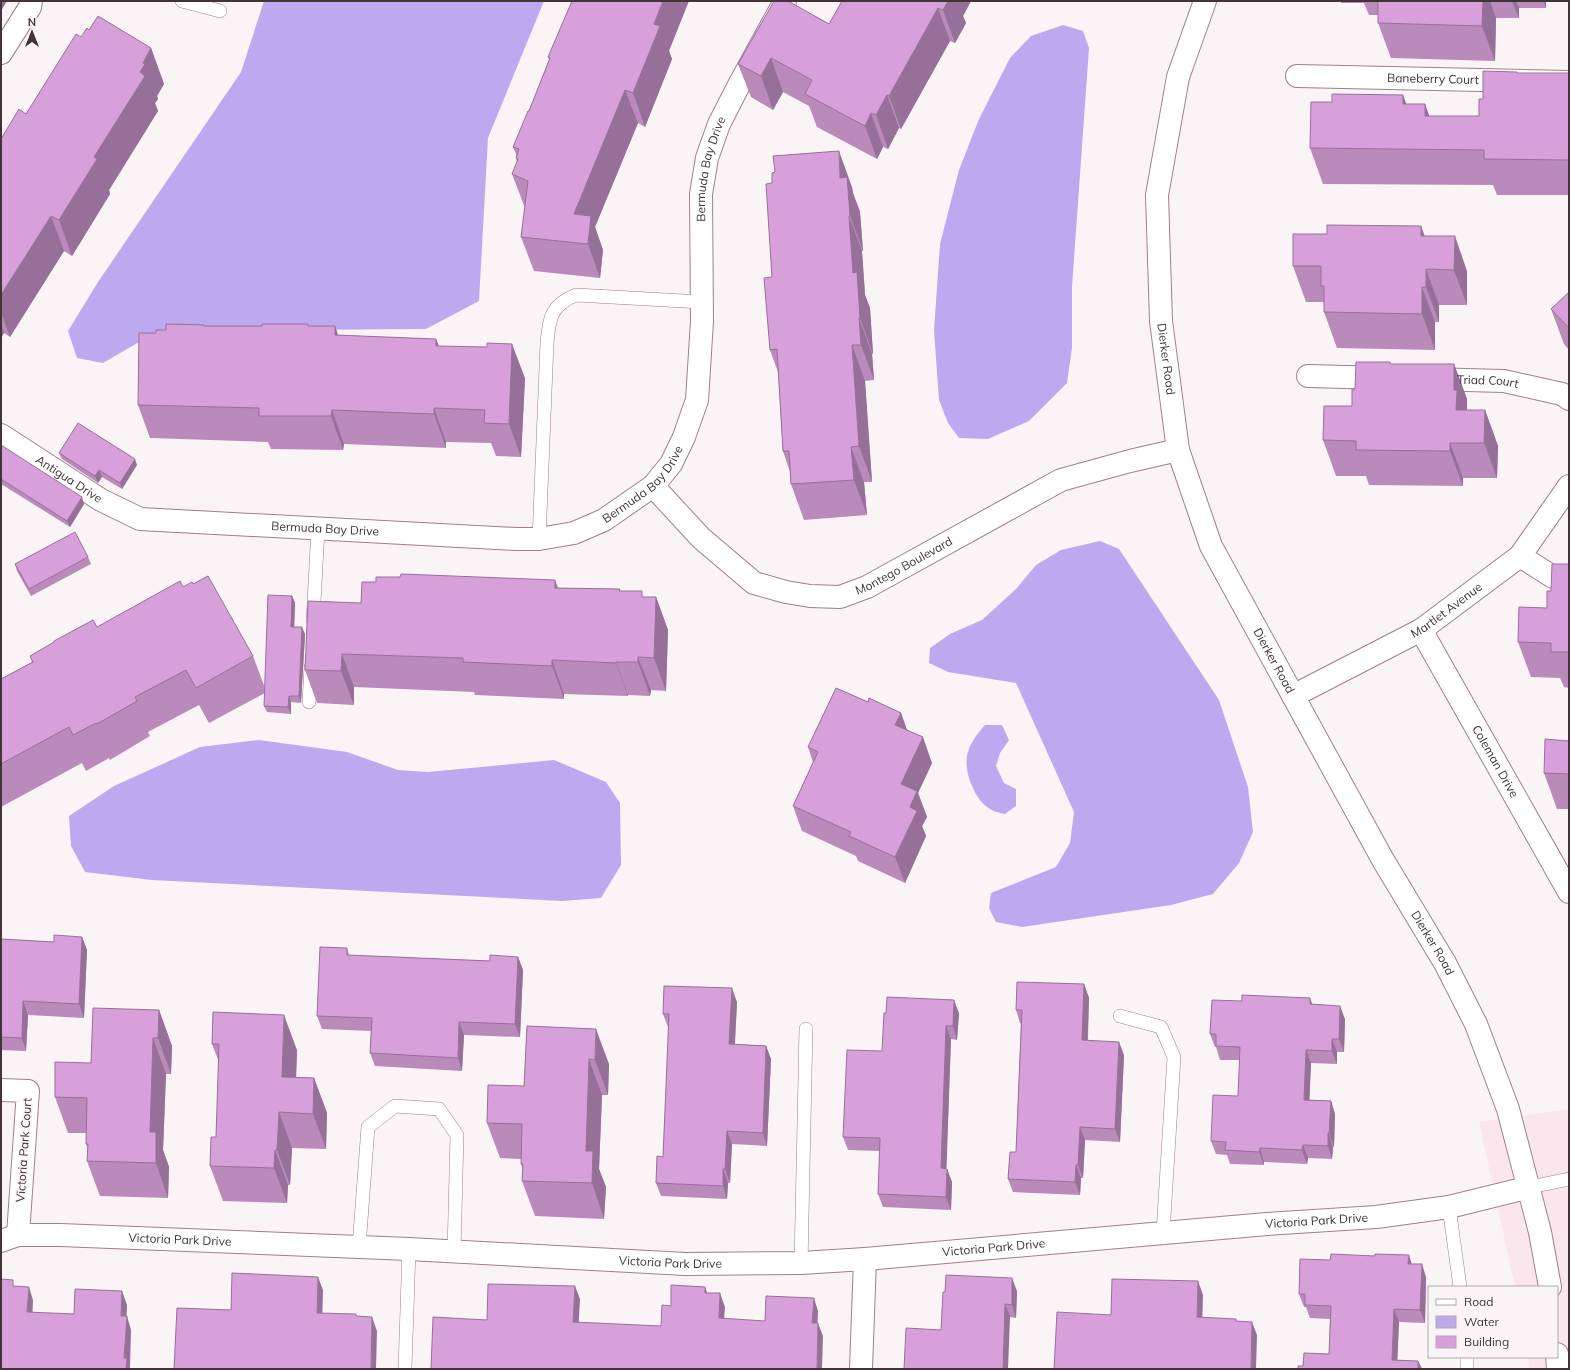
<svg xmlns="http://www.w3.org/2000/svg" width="1570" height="1370" font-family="Mulish,sans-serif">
<rect width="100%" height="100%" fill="#fbf4f6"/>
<!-- built -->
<path fill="#fae7ee" d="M1569,1109V1369H1529L1528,1357H1557V1287H1515L1479,1122Z"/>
<!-- water -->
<path fill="#bda9ef" d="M264,1H544L488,138L479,301L426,329L158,331L103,363L77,358L68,331L98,282L241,72Z
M1063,25L1083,31L1089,48L1072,287V348L1067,383L1029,421L988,439L959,438L948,423L939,400L934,330L940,244L959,170L979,119L1010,58L1031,36Z
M1100,541L1119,549L1219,700L1248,787L1253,832L1239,863L1213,894L1171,905L1022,927L996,922L989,908L991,893L1056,867L1070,843L1074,812L1016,683L948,672L929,663L930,648L950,634L982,620L1016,589L1036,565L1061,550Z
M985,725H1002L1009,740L1000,753L996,766L1004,783L1016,789V806L1005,814C1000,813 995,812 990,809C983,805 977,797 974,790C961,763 965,747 985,725Z
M259,740L347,752L398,770L428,772L554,760L606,782L620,803L621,865L601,898L562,901L152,880L85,872L71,846L69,816L114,786L200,747Z"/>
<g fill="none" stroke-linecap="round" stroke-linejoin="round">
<defs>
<path id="service" d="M182,1L220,11
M539,539L547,343C549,318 551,305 576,295L702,302
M313,620L318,529
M309,702L311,667
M1120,1016L1161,1027L1174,1057L1163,1233
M1530,1187L1569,1179
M1449,1207L1460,1287
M359,1247L368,1127L395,1106L439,1109L457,1135L454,1252
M801,1263L806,1029
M1467,1357V1369
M405,1369L409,1249"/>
<g id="minor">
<path id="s1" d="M1205,1L1178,77L1157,195L1161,321L1178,450L1211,546L1383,860L1445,963L1476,1024L1508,1109L1540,1232L1550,1287"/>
<path d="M1,53L30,7L31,1"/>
<path id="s2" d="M1297,76L1569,82"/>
<path d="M1308,376L1385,378"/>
<path id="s3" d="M1429,379L1504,381L1562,394L1569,399"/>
<path id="s4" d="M1,435L101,500L140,519L516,539H539L574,533L604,520L653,486L671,464L684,437L697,400L702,321L701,194L707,158L719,124L739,85L785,1"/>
<path id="s5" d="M653,486L701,538L754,583L786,592L810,596L840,597L867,587L1061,480L1130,461L1178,450"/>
<path d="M1520,556L1553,577L1569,578"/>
<path id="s6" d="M1421,630L1569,892"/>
<path id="s7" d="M1293,696L1421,630L1520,556L1569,486"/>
<path d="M1,1090L28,1091L18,1235"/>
<path id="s8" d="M1,1241L18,1235H60L409,1249L685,1264L801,1263L865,1259L1267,1224L1376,1217L1449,1207L1530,1187"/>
<path d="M1557,1354L1558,1369"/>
<path d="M861,1369L865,1259"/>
</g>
</defs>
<!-- service casing -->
<use href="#service" stroke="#a07f8b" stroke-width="14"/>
<!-- minor casing -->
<use href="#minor" stroke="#a07f8b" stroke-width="24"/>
<!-- service -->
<use href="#service" stroke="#fff" stroke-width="13"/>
<!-- minor -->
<use href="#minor" stroke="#fff" stroke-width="22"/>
</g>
<!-- wall -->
<path fill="#ba8abb" d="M971,1L963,16L966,23L955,43L950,41L901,129L899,128L888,149L883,147L877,159L817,127L809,106L783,92L773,110L751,97L738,64L829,24Z
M1341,1H1546V8H1519V18H1496L1495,61L1391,58L1378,23V15H1369L1364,3H1341Z
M89,30L151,48L164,84L157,96L158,99L155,103L158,111L109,190L110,194L72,256L64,251L10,337L4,333L1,338V139L26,114L81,37Z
M669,51L672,59L645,127L638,123L595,227L603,250L600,278L534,271L521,237L525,208L512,174L517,162L516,158L517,156L513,147L529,111L549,60L548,57Z
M1518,73H1569V195H1497L1493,185L1323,184L1310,148L1332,102L1403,95L1406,104L1429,116H1479L1483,99Z
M852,187L853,193L860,212L863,251H862L865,295L870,308L873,354H872L874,380L865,381L872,482H864L867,515L804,520L791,484L790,472L783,451L778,372L770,350L772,277Z
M1425,236L1467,271V305H1439V322H1435V350L1337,348L1324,312V302H1306L1293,266Z
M1569,292V350L1564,344L1551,309Z
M308,324L309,326L338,335L436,339L439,346L525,378L521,457L496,456L491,443L446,442V448L344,444L343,450L271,449L268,442L150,438L138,405L156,333L166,330L205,326H262Z
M1390,364H1454L1467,399V410H1485L1498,446L1497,478H1463V486L1369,485L1366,476H1336L1323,440L1352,406L1355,389Z
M1,445L84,504L70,527L1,484Z
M59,453L137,465L122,489L102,477L98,483L62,459Z
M88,557L91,564L31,596L17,571L15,564Z
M1569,564V688L1564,687L1560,678L1531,677L1518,642L1547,608L1551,591Z
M400,577L558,588L620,589V591L644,597H656L668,630L666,691L651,690L650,696L628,695V696L564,694V699L475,695L474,692L354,687V705L317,703L305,670L361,603L376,582Z
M193,584L253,656L265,688L292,596L295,603L294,627L305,634L301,703L291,702V714L267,712L264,706L265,693L209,723L199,705L148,732L150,736L110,760L109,758L86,771L82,763L1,807V679L32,662L30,656L97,627L183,587Z
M868,702L901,713L907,730L932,763L918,793L927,817L922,826L926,836L905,883L858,861L856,856L802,831L793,806L813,762L808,747Z
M1569,741V809H1557L1544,773Z
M82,937L87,950L84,1018L28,1015L26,1051L1,1050V939L54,942Z
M347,948L349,955L490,961L518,957L523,970L520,1037L464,1035L462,1071L375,1066L370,1053L371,1031L322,1029L317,1016Z
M1084,984L1089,998L1088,1040L1124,1055L1120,1142L1085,1140L1083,1178H1081L1080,1195L1013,1192L1008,1179L1016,1152L1021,1023H1020L1016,1010Z
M737,1002L735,1044L766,1046L771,1059L767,1146L732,1144L730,1183H728L727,1199L661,1196L656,1183L663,1157L669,1027H668L663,1014Z
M1312,1004L1345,1019L1344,1052H1337V1064L1311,1063L1309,1100L1331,1101L1335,1114L1334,1147H1333L1332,1159L1308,1158L1307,1164L1264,1162V1165L1230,1164L1227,1155L1216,1154L1211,1141L1238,1096L1240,1060H1220L1216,1047H1215L1210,1034Z
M159,1010L172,1046L171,1074H166L163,1150L169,1167L168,1198L100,1196L87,1161L88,1149L86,1144V1133H68L55,1097L91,1063Z
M213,1012L297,1050L296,1077L314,1078L327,1113L326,1149L292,1148L290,1185H288L287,1203L223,1201L210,1166L216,1137L219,1062L212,1044Z
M959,1013L957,1040L951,1039L946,1169H947L952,1182L951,1210L883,1207L878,1194L880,1151L848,1150L843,1137L882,1051Z
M527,1026L609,1064L608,1095H602L599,1169L606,1187L604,1219L535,1216L522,1181L523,1169L521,1164V1159L500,1158L487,1123L524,1086Z
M1412,1264L1426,1277L1425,1323L1399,1322L1397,1360L1418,1361L1422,1369H1298L1329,1354L1330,1319L1310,1318L1306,1307H1304L1299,1294Z
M1017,1291L1016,1318L1010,1317L941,1330Z"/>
<!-- shaded-wall -->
<path fill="#977099" d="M1,1H7L1,11Z
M663,1H689L669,51L672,59L645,127L633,93L654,24Z
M948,1H971L963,16L966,23L955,43L943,10Z
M1483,1H1490L1496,18L1495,61L1482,26Z
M1512,1H1516L1519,8V18Z
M1544,1H1546V8Z
M938,8L950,41L901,129L889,96Z
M151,48L164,84L157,96L158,99L155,103L158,111L109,190L110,194L72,256L59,220L94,157L140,72L143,63Z
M771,58L783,92L773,110L761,76Z
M625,90L638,123L595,227L603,250L600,278L588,244L574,214Z
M887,95L899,128L888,149L876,115Z
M1403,95L1416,131L1403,104Z
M1425,104L1438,140L1425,116Z
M871,113L883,147L877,159L865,126Z
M839,151L852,187L853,193L860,212L863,251L850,215L840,178Z
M51,216L64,251L10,337L1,312V295Z
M849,216L862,251L865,295L870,308L873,354L860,318L853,273Z
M1421,226L1434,261L1421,236Z
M1455,236L1467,271V305L1454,270Z
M1426,269L1439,305V322L1426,287Z
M1422,287L1435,322V350L1422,314Z
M859,318L872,354L874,380L861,345Z
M1,324L4,333L1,338Z
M335,326L347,360L335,335Z
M436,339L448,372L436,346Z
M512,344L525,378L521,457L509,424Z
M852,345L865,381L872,482L859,446Z
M1454,364L1467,399V417L1456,410L1454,390Z
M434,408L446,442V448L434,414Z
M332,410L344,444L343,450L331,416Z
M1485,410L1498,446L1497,478L1484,443Z
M1450,443L1463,478V486L1450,451Z
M851,447L864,482L867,515L854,480Z
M135,459L137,465L122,489L120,483Z
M99,470L102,477L98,483L95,476Z
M82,497L84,504L70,527L67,521Z
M555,580L567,613L555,588Z
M292,596L295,603L294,634L291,627Z
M656,597L668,630L666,691L654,658Z
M302,627L305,634L301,703L299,696Z
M342,654L354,687V705L341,671Z
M638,657L651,690L650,696L638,662Z
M552,660L564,694V699L552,666Z
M616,662L628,695V696L616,663Z
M289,696L291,702V714L288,707Z
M901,713L910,739L895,725Z
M923,737L932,763L918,793L927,817L922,826L926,836L905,883L895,857L901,784Z
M82,937L87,950L84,1018L79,1004Z
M518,957L523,970L520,1037L515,1024Z
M1084,984L1089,998L1087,1053L1082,1040Z
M732,988L737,1002L734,1057L729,1044Z
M1310,998L1315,1011L1310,1004Z
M954,1000L959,1013L957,1040L953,1026Z
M23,1001L28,1015L26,1051L22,1038Z
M1340,1006L1345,1019L1344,1052L1339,1039Z
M159,1010L172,1046L171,1074L158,1038Z
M284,1015L297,1050L295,1112L282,1077Z
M459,1022L464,1035L462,1071L458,1058Z
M946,1026L951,1039L946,1182L941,1168Z
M596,1029L609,1064L608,1095L595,1060Z
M153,1038L166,1074L163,1150L169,1167L168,1198L156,1163L150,1132Z
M1332,1039L1337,1052V1064L1332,1051Z
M1119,1042L1124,1055L1120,1142L1115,1129Z
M766,1046L771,1059L767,1146L763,1133Z
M1306,1050L1311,1063L1309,1113L1304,1100Z
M589,1059L602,1095L599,1169L606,1187L604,1219L592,1183L586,1151Z
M314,1078L327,1113L326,1149L313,1114Z
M1331,1101L1335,1114L1334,1147L1329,1134Z
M279,1112L292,1148L290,1185L277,1150Z
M1080,1127L1085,1140L1083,1178L1078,1165Z
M727,1131L732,1144L730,1183L725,1169Z
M1328,1133L1333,1147L1332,1159L1328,1146Z
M1303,1145L1308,1158L1307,1164L1302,1150Z
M1260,1148L1264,1162V1165L1259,1152Z
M275,1150L288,1185L287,1203L274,1168Z
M1076,1165L1081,1178L1080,1195L1075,1182Z
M723,1169L728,1183L727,1199L723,1186Z
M947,1169L952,1182L951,1210L946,1197Z
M1409,1255L1413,1268L1408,1264Z
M1422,1264L1426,1277L1425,1323L1420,1310Z
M318,1277L323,1290L322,1326L317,1313Z
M1012,1278L1017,1291L1016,1318L1012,1305Z
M1198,1281L1203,1295L1202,1331L1197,1317Z
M575,1286L580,1299L578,1335L573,1322Z
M29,1287L33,1300L32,1325L27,1312Z
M705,1287L710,1300L705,1293Z
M122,1291L127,1305L126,1330L121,1316Z
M720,1293L725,1307L723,1332L719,1318Z
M814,1298L818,1311L817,1336L812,1323Z
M1005,1304L1010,1317L1008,1369H1003Z
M1394,1309L1399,1322L1397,1369L1392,1360Z
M127,1316L131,1330L130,1367V1369H126L124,1358Z
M372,1317L377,1331L376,1369H371Z
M1252,1322L1257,1335L1256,1369H1251Z
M818,1323L823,1336L822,1369H817Z
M1418,1361L1422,1369H1418Z"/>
<!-- building -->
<path fill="#d8a0da" stroke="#977099" d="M572,1H663L654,24L660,26L633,93L625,90L574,214L591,216L588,244L521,237L528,181L512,174L518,159L516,158L519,149L513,147L528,111H529L550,58L548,57Z
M774,1H788L829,24L842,1H948L943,10L938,8L889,96L887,95L876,115L871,113L865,126L805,94L812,80L771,58L761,76L738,64Z
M1378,1H1483L1482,26L1378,23Z
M98,16L151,48L143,63L145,64L140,72L145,76L94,157L97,159L59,220L51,216L1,295V139L19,109L26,114L76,34L81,37L87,28L89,30Z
M1483,71L1517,72V73H1569V160L1484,159V150L1310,148L1311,102H1332V94L1403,95V104H1425V116H1479V99H1483Z
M839,151L840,178L847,177L850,215L849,216L853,273L857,272L860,318H859L861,345H852L859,446L851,447L854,480L791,484L789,451H783L777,349L770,350L764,278L772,277L766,184L772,183V173L775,172L773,156Z
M1327,225L1421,226V236H1455L1454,270L1426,269V287H1422V314L1324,312V286H1321V266H1293V234H1327Z
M1569,292V328L1551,309Z
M166,324L204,325V326H262V324H308V326H335V335L436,339V346L487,347V343L512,344L509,424L484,423L485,410L434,408V414L332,410L331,416H259V408L138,405L139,333H156V330H166Z
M1356,362H1390V364H1454V390H1457L1456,410H1485L1484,443H1450V451L1356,450V441L1323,440L1324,406H1352V389H1355Z
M78,423L135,459L120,483L99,470L95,476L59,453Z
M1,445L82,497L67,521L1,479Z
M75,532L88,557L29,589L15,564Z
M1552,564H1569V652H1551V643L1518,642L1519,607L1547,608V591H1551Z
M401,574L555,580V588L620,589L619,591H642V597H656L654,658L638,657V662H616V663L552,660V666L463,662V658L342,654L341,671L305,670L308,601L361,603L362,582H376V577H400Z
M208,576L253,656L196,688L186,670L135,697L137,701L97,724L96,723L73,735L69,727L1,764V679L33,662L30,656L54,642V641L93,620L97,627L180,581L183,587L192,582L193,584Z
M268,595L292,596L291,627H302L299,696H289L288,707L264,706Z
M836,688L868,702L869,698L901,713L895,725L923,737L901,784L917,791L910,807L917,811L895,857L849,836L851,832L793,806L818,752L808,747Z
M1545,739L1569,741V774L1544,773Z
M54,935L82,937L79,1004L23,1001L22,1038L1,1037V939L54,942Z
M320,947L347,948V955L490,961V955L518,957L515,1024L459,1022L458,1058L370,1053L372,1018L317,1016Z
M1017,982L1084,984L1082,1040L1119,1042L1115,1129L1080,1127L1078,1165H1076L1075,1182L1008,1179L1010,1152H1016L1022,1010H1016Z
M664,986L732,988L729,1044L766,1046L763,1133L727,1131L725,1169H723V1186L656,1183L657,1156L663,1157L669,1014H663Z
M1242,995L1310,998V1004L1340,1006L1339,1039H1332V1051L1306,1050L1304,1100L1331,1101L1329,1134L1328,1133V1146L1303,1145L1302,1150L1260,1148L1259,1152L1225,1150L1226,1142L1211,1141L1213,1095L1238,1096L1240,1047L1216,1046V1034H1210L1212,1000L1242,1001Z
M887,997L954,1000L953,1026H946L941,1168L947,1169L946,1197L878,1194L880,1138L843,1137L847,1050L882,1051L884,1013H886Z
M93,1008L159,1010L158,1038H153L150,1132H156V1163L87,1161L88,1144H86L87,1098L55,1097V1062L91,1063Z
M213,1012L284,1015L282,1077L314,1078L313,1114L279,1112L277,1150H275L274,1168L210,1166L211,1137H216L219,1044H212Z
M527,1026L596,1029L595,1060L589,1059L586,1151H593L592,1183L522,1181L523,1164H521L522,1124L487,1123L488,1085L524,1086Z
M1331,1254L1375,1256V1254L1409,1255L1408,1264H1422L1420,1310L1394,1309L1392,1360L1418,1361V1369H1298V1366H1303L1304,1353L1329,1354L1331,1306L1305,1305V1294H1299L1300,1259L1330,1260Z
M232,1273L318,1277L317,1313L356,1314V1316L372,1317L371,1369H174L177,1308L231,1310Z
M946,1275L1012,1278V1305L1005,1304L1003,1369H904L906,1328L941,1330L943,1292H945Z
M1,1279L13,1280V1286L29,1287L27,1312L74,1314L75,1289L122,1291L121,1316H127L124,1358H127L126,1369H1Z
M1112,1279L1198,1281L1197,1317L1236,1319V1321L1252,1322L1251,1369H1054L1057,1312L1111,1315Z
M488,1284L575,1286L573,1322L661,1326L662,1305L671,1306V1285L705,1287V1293H720L719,1318L765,1321L766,1296L814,1298L812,1323H818L817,1369H431L433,1317L487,1320Z"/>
<g text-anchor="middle" stroke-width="3.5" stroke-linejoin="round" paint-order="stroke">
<!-- street labels -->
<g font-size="12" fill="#413338" stroke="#fbf4f6">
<text dy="4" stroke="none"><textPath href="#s2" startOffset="136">Baneberry Court</textPath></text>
<text dy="4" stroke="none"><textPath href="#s4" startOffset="1020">Bermuda Bay Drive</textPath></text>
<text dy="4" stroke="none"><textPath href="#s1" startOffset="365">Dierker Road</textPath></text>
<text dy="4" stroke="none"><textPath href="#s3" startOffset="59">Triad Court</textPath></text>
<text dy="4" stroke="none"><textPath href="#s4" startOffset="81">Antigua Drive</textPath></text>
<text dy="4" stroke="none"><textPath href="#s4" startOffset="684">Bermuda Bay Drive</textPath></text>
<text dy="4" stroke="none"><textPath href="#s4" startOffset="348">Bermuda Bay Drive</textPath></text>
<text dy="4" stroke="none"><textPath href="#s5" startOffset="299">Montego Boulevard</textPath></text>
<text dy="4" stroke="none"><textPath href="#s7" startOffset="176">Martlet Avenue</textPath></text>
<text dy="4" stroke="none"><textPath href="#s1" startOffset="689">Dierker Road</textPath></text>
<text dy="4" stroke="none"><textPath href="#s6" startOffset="151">Coleman Drive</textPath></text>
<text dy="4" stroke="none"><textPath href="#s1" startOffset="1013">Dierker Road</textPath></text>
<text transform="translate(24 1150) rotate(-86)" y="4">Victoria Park Court</text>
<text dy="4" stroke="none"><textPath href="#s8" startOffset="1319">Victoria Park Drive</textPath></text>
<text dy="4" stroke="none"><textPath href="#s8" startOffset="180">Victoria Park Drive</textPath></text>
<text dy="4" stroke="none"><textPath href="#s8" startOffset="995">Victoria Park Drive</textPath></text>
<text dy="4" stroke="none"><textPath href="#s8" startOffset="671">Victoria Park Drive</textPath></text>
</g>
</g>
<!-- border -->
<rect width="1570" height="1370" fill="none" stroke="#413338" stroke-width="4"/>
<!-- legend -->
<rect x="1428" y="1286" width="130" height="72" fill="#fbf4f6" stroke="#b1a7aa"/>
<rect x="1436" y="1299" width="20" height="6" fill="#ffffff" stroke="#b1a7aa"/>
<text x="1464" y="1306" font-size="12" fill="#413338">Road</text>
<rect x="1436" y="1316" width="20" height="12" fill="#bda9ef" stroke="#b1a7aa"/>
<text x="1464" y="1326" font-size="12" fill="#413338">Water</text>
<rect x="1436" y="1336" width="20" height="12" fill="#d8a0da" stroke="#b1a7aa"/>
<text x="1464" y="1346" font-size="12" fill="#413338">Building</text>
<!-- north arrow -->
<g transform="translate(32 32)" stroke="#fbf4f6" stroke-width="3" paint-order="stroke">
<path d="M0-3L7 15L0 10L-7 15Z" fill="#413338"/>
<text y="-6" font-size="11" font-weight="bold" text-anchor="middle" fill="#413338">N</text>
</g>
</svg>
